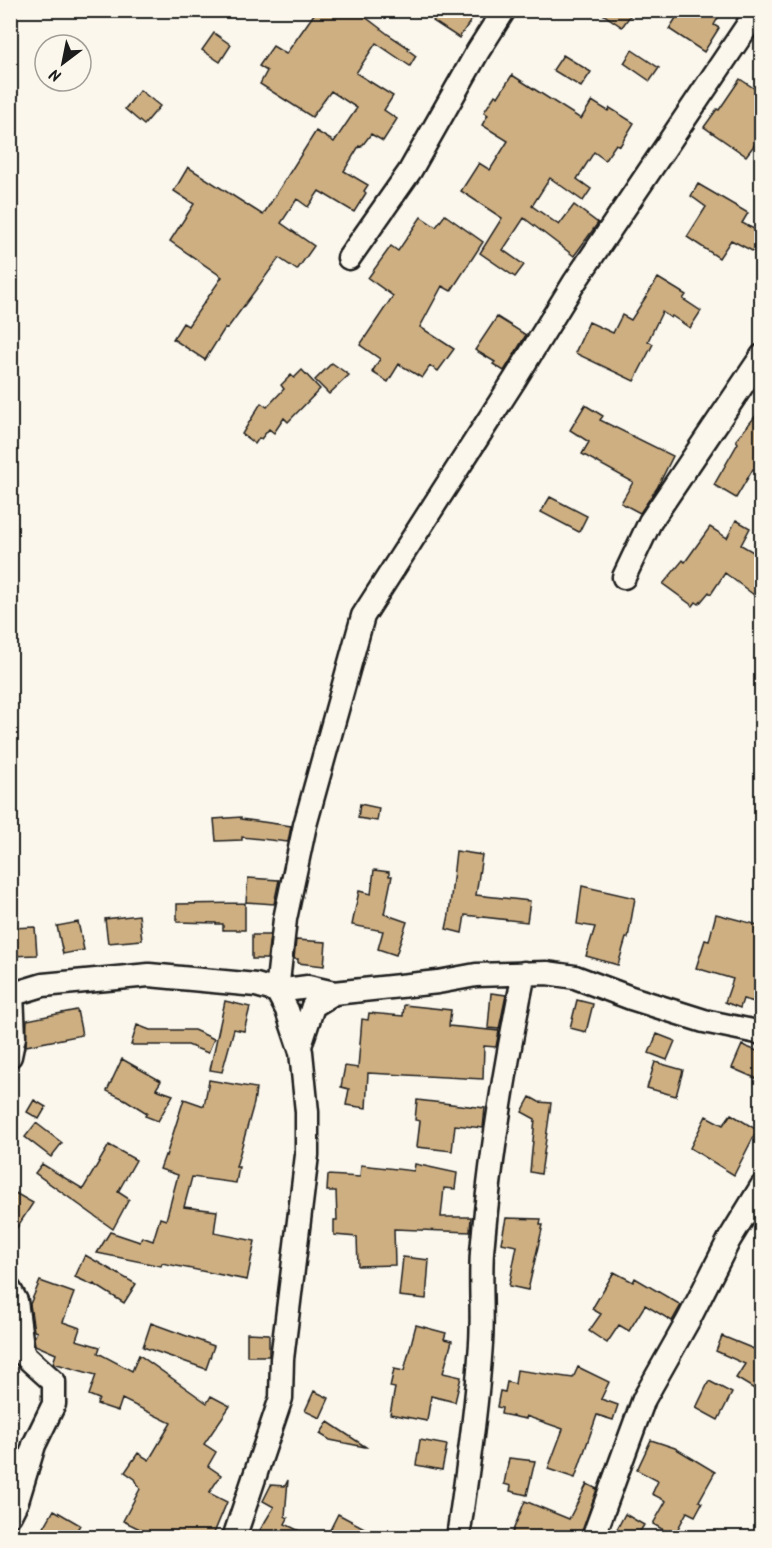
<svg xmlns="http://www.w3.org/2000/svg" width="772" height="1548" font-family="Kalam,sans-serif">
<rect width="100%" height="100%" fill="#fbf7ec"/>
<filter id="ink" filterUnits="userSpaceOnUse"><feTurbulence type="fractalNoise" baseFrequency=".0167" numOctaves="2"/><feDisplacementMap in="SourceGraphic" scale="12" xChannelSelector="R" yChannelSelector="G"/><feConvolveMatrix kernelMatrix="1 2 1 2 8 2 1 2 1" color-interpolation-filters="sRGB"/></filter>
<g filter="url(#ink)">
<!-- building -->
<path fill="#ceaf82" stroke="#1c1c1c" stroke-width="1.5" d="M317,10H356L389,35L409,48L408,50L416,56L410,66L376,43L356,73L393,96L384,110L397,119L383,141L371,134L361,147L359,146L344,171L368,185L364,191L366,193L354,212L319,191L308,207L297,199L281,223L314,246L297,270L279,258L227,329L225,328L205,360L173,339L183,323L188,326L222,277L170,241L194,204L174,191L188,167L263,215L316,131L334,142L357,108L331,91L312,117L260,84L267,71L259,66L273,46L286,54Z
M440,10H478L459,38L433,21Z
M597,10H622L630,16L622,27Z
M681,10H712L719,16L714,25L719,28L704,52L669,29Z
M214,33L231,45L220,62L202,50Z
M632,50L659,68L650,81L624,63Z
M563,55L591,72L581,87L553,70Z
M512,75L581,119L592,101L608,111L610,108L634,123L620,146L616,144L605,160L594,152L577,179L591,189L583,201L550,178L532,206L559,225L574,205L598,223L574,256L524,218L503,250L524,265L515,277L480,253L502,218L461,191L479,163L490,170L508,141L482,125L488,115L484,112L495,95L498,97Z
M740,79L758,91L756,94L762,98V135L746,156L704,127L717,109L719,110Z
M140,90L160,106L144,125L125,109Z
M698,184L748,213L742,223L762,233V256L731,240L719,258L687,237L706,207L691,196Z
M445,215L483,242L451,291L442,286L420,327L454,349L438,371L430,366L422,378L399,364L388,382L372,372L380,359L360,345L393,296L368,278L391,246L398,251L421,217L436,227Z
M658,278L686,295L683,299L701,311L690,328L672,316L671,318L662,312L648,341L653,344L634,381L575,353L589,322L613,333L622,315L631,320Z
M497,317L526,335L504,371L493,364L495,362L475,350Z
M332,363L349,375L329,394L315,380Z
M302,370L320,389L288,422L284,418L274,433L269,429L261,439L259,438L255,444L242,434L261,403L267,407L284,389L281,385L291,375L294,378Z
M585,405L603,416L600,420L673,456L657,488L640,513L621,503L633,482L582,454L589,442L570,430Z
M762,408V476L753,469L736,498L714,485L738,443L736,440Z
M550,497L587,516L579,532L541,512Z
M736,520L750,528L741,545L762,557V601L725,573L711,594L709,592L699,604L696,602L693,606L663,584L683,560L685,562L710,527L727,538Z
M360,804L379,808L377,821L358,818Z
M241,817V819L291,826L288,842L242,837V840L216,841L214,819Z
M456,851L482,855L476,895L530,901L527,922L465,915L462,933L446,929L449,915Z
M374,870L389,872V876H392L384,914L407,922L396,955L378,949L383,931L352,925L359,891L371,894Z
M248,878L279,880L274,904L246,902Z
M582,886L635,898L628,938H626L618,965L586,956L595,927L577,924Z
M245,903V930H223V924H216V923L177,922V904Z
M716,914L762,926V1004L743,999L740,1008L725,1002L733,979L696,968L705,940L709,941Z
M139,915L142,940L108,943L105,919Z
M78,922L84,950L63,954L57,926Z
M35,927L37,955L10,956V928Z
M252,935H270L267,959H252Z
M296,940L326,942L324,966L298,963V959H294Z
M491,993L506,995L499,1029L488,1028Z
M577,1000L593,1004L586,1032L570,1028Z
M225,1001L250,1007L244,1031L234,1029L222,1072L210,1070Z
M404,1005L451,1010L449,1026L499,1031L496,1047L484,1046L483,1079L368,1073L366,1108L346,1105L349,1089L341,1087L345,1066L358,1068L362,1019L368,1020L369,1013L403,1016Z
M77,1010L82,1035L26,1046L27,1020Z
M137,1025L150,1030H194L214,1039L208,1053L188,1045H131Z
M657,1034L675,1041L667,1060L649,1053Z
M742,1045L762,1053V1081L732,1068Z
M122,1059L161,1081L156,1089L173,1095L158,1121L145,1116L147,1113L126,1100L107,1091Z
M655,1062L683,1070L676,1096L647,1088Z
M209,1080L256,1088L254,1103L236,1167H239L236,1183L192,1177L184,1207L217,1211L214,1233L255,1241L247,1280L162,1263L161,1266L97,1253L110,1232L140,1242L142,1237L153,1241L160,1218L166,1220L178,1175L160,1169L165,1155L166,1156L184,1099L204,1106Z
M530,1097L539,1102L551,1103L541,1174L530,1172L535,1119L522,1112Z
M34,1100L46,1107L39,1119L27,1112Z
M417,1100L485,1108L483,1128L455,1125L452,1151L417,1147L420,1121L415,1120Z
M731,1114L757,1130L734,1175L690,1148L706,1116L723,1125Z
M36,1123L62,1143L51,1157L25,1137Z
M109,1145L136,1160L118,1192L129,1199L113,1229L35,1173L42,1164L83,1189Z
M415,1164L457,1173L455,1189L444,1188L441,1217H471L470,1232L394,1229L395,1265L358,1266L357,1237L334,1235V1220H337L336,1191H327L328,1175L360,1177L361,1165L414,1171Z
M10,1190L33,1203L10,1238Z
M506,1218L541,1219L540,1225H543L528,1290L509,1286L517,1246L501,1243Z
M85,1255L136,1284L124,1303L94,1284L93,1285L75,1277Z
M403,1257L429,1260L426,1299L399,1296Z
M614,1272L633,1282L635,1278L681,1305L672,1321L645,1305L629,1331L619,1325L607,1343L589,1331L601,1314L592,1309Z
M40,1281L74,1293L63,1322L80,1328L76,1340L100,1347L98,1353L132,1371L139,1355L207,1403L211,1396L230,1406L204,1444L216,1452L208,1466L221,1475L209,1493L227,1502L212,1538H139L142,1530L123,1521L140,1489L135,1479L125,1472L138,1453L149,1460L171,1423L122,1399L118,1411L97,1404L99,1399L89,1395L96,1375L53,1363L56,1354L35,1345L34,1338L37,1332L34,1331L30,1304Z
M151,1323L214,1346L206,1369L143,1347Z
M416,1325L446,1333L444,1339L452,1341L443,1373L461,1377L455,1402L431,1396L427,1421L390,1414L395,1388L390,1387L394,1369L404,1371Z
M247,1333L269,1334V1356H247Z
M722,1336L754,1349L762,1337V1381L756,1390L736,1378L745,1364L716,1351Z
M578,1367L609,1382L601,1399L618,1405L613,1420L597,1415L575,1478L548,1469L563,1429L526,1416V1419L501,1414L502,1408L497,1407L500,1391L505,1392L507,1382L515,1384L517,1370L573,1378Z
M709,1381L732,1393L718,1420L696,1408Z
M314,1391L329,1398L320,1418L305,1411Z
M328,1422L366,1447H365L330,1440L320,1434Z
M420,1440L447,1445L442,1470L416,1465Z
M651,1440L675,1448L715,1472L699,1501L702,1503L695,1516L687,1512L674,1536L653,1524L666,1501L652,1494L658,1481L637,1470Z
M509,1458L535,1461L527,1495L510,1491L511,1486L504,1484Z
M288,1480L285,1516L288,1518L285,1524L314,1538H273L260,1530L274,1507L263,1501L271,1485L285,1486Z
M587,1484L597,1489L580,1538H510L525,1501L569,1519Z
M54,1510L80,1525L72,1538H38Z
M338,1514L383,1538H326Z
M625,1514L644,1525L636,1538H627L616,1531Z"/>
<g fill="none" stroke-linecap="round" stroke-linejoin="round">
<defs>
<path id="minor" d="M349,258L410,171L478,51L504,10
M624,577L650,522L762,356
M10,995L43,985L149,975L256,985L277,991L308,987L334,993L438,982L476,975L547,973L575,977L631,998L704,1021L762,1033
M300,1046L313,1006L334,993
M10,1056L14,1037L12,994
M10,1290L16,1301L23,1354L54,1382V1404L34,1445L17,1501L10,1515
M234,1538L281,1398L282,1359L307,1155V1112L301,1052L287,1010L277,991L285,919L305,825L363,616L515,379L574,283L758,10
M458,1538C467,1473 477,1408 481,1343C483,1313 480,1282 482,1252C490,1158 505,1066 524,973
M593,1538L644,1399L689,1319L729,1240L762,1186"/>
</defs>
<!-- minor casing -->
<use href="#minor" stroke="#1c1c1c" stroke-width="27"/>
<!-- minor -->
<use href="#minor" stroke="#fbf7ec" stroke-width="22"/>
</g>
</g>
<!-- margin -->
<rect width="772" height="1548" fill="none" stroke="#fbf7ec" stroke-width="36"/>
<rect x="18" y="18" width="736" height="1512" fill="none" stroke="#1c1c1c" stroke-width="2" filter="url(#ink)"/>
<!-- north arrow -->
<g transform="translate(63 63) rotate(212)"><circle r="28" fill="#fbf7ec" stroke="#a29f99" stroke-width="1.5"/>
<path d="M0-4.5L10 22L0 15L-10 22Z" fill="#1c1c1c"/>
<text y="-9" font-size="16" font-weight="bold" text-anchor="middle" fill="#1c1c1c">N</text>
</g>
</svg>
